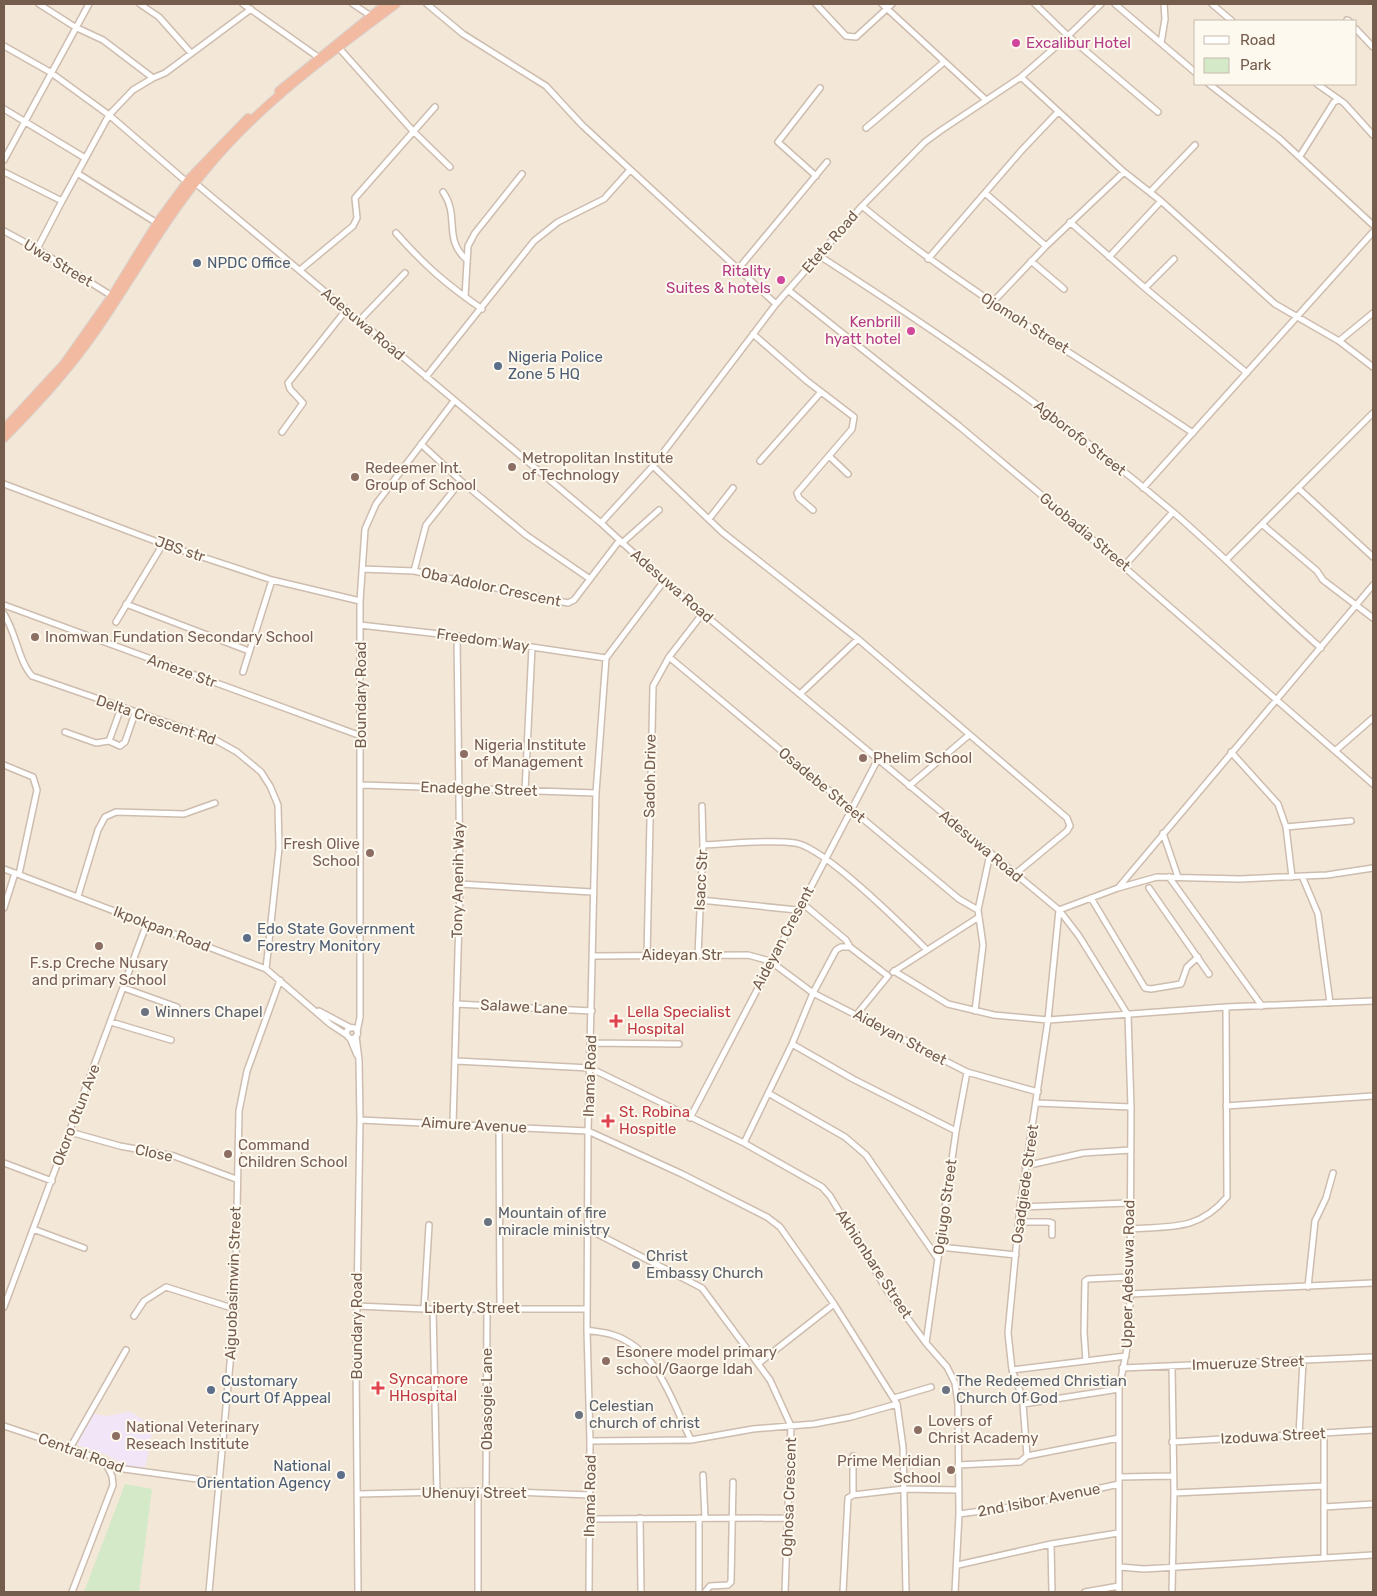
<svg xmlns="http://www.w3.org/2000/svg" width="1377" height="1596" font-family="Rubik,sans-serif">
<rect width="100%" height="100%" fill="#fcf5e9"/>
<!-- residential -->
<path fill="#f3e7d7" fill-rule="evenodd" d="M4,4H1373V1592H4ZM1196,21H1356V84H1196Z"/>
<!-- education -->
<path fill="#f2e5f8" d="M128,1412L133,1413L153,1427L145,1469L124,1465L107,1455L77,1445L90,1417L94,1414L107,1416Z"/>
<!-- green -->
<path fill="#d4e9c7" d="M125,1484L152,1489L139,1592H84Z"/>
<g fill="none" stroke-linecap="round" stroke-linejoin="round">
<defs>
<path id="minor" d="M39,4L75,27L103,40L153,78L165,73L251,9
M140,4L159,17L191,53
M243,4L318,57
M353,4L371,16
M427,4L463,34L546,86L582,125L776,304
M816,4L846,36L856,37L892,4
M882,4L986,100
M1035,4L1068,36L1158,112
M1115,4L1196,73
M1212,4L1232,21
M1347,20L1349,21
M1356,29L1373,47
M1161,43L1165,19L1164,4
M4,46L50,72L109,115L189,184
M339,48L412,130L450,167
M1021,77L1124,172L1161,201L1275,304L1339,341L1373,367
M1209,84L1280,139L1373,225
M1317,84L1344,103L1373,135
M4,109L85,158
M866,128L944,62
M1300,156L1334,102L1339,100
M4,160L89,4
M4,172L62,201L109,115L133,90L153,78
M77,173L157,223
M816,176L778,142L820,88
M194,182L601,523L664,581L1059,910L1079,936L1128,1015L1131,1107L1130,1294L1129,1338L1119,1389V1592
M443,192C460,216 443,239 466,259
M1150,192L1195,145
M985,193L1046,246
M862,206C965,292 1082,358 1193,433
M1070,222L1145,288L1247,373
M4,231L37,249L112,296
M396,233C425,266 446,284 482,309
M37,249L62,201
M818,255C942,335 1061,417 1173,512C1224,556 1270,604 1321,648
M1109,257L1161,201
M928,259L1021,151L1058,112
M1031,261L1064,289
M739,268L827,162
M300,270L353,226L357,218L355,198L435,107
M1145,288L1174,259
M788,290L959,426L1045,498L1373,784
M465,297L468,246L475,233L522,174
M992,303L1046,246L1124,172
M359,321L405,273
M753,334L807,381L854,417L852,429L797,493L799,498L813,510
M1339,341L1373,313
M426,377L534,241L558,222L604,199L630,170
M282,432L303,403L290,389L288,383L346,310
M421,444L461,481L526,535L590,579
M829,456L848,474
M760,461L821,392
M653,466L722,532L858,639L1067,818L1070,826L1067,831L1015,874
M4,484L163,544L272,580L360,601
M1143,488L1373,232
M1298,488L1373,557
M709,519L733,488
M601,523L653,466L776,304L862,206L925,142L940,131L1021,77L1068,36L1101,4
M1263,525L1317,571L1323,580L1373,618
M622,543L659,510
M1227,559L1373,413
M1125,565L1173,512
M362,569L414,571L568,603L574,600L619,541
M414,571L426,525L461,481
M126,604L249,651
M4,605L361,736
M4,614C16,633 19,662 32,676L212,738L237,752L261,772L270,786L278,805L279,848L266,969
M116,622L163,544
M360,625L457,636L606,658
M669,657L959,899L978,910
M243,672L272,580
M800,694L858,639
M65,732L96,743L109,741L120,746L125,742L135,713
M109,741L121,708
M1335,751L1373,718
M1231,752L1278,804L1286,827L1292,877
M4,765L33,777L37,790L19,874
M362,785L596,793
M909,786L969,735
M525,791L532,647
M1286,827L1351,821
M1163,833L1178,877
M703,845C730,844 769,839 795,843C824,847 903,926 926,949
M4,869L266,969L330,1024L348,1036
M1302,876L1318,914L1330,1003
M1169,877L1262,1006
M460,884L592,892
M1118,888L1373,585
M1149,888L1209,974
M78,896L98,830L105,817L116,812L184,814L215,803
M1091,898L1145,988L1151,989L1181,984L1187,967L1198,957
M700,900L797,910
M802,903L846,940L850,947
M4,908L15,873
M1059,910L1118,888L1157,877L1240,879L1327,875L1373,868
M698,955L703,845L702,806
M593,956L748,955L770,961L813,993L967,1072L1038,1092
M647,956L653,686L669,657L703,613
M894,971L948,1004L994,1015L1048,1020L1226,1007L1373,1001
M893,972L979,917L978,910L990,854
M124,988L177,1007
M456,1004L592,1011
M319,1011L351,1028
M975,1011L983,945L979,917
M111,1022L171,1040
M346.5 1033a5.5 5.5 0 1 1 11 0a5.5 5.5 0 1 1-11 0Z
M357,1032L360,1017V601L365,529L376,504L454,401
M356,1036L359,1060L360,1120L356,1363L358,1592
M350,1038L357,1055
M590,1043L679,1044
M792,1044L853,1079L956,1131
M456,1061L590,1068L744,1143L822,1187L830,1196L888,1292L926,1343L947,1367L955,1383L958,1404L959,1514L955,1592
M768,1093L845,1137L866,1155L938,1259
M1037,1103L1131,1107
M1226,1106L1373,1096
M690,1118L878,759
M360,1120L588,1131L682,1174L767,1217L780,1227L834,1304L897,1404L903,1447L906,1592
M453,1124L460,884L457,636
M499,1126L500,1308
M70,1132L120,1146L174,1156L236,1179
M744,1143L792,1044L813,993L836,950L841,947H850L888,976L857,1014
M4,1163L52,1181
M1025,1166L1083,1153L1131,1150
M1020,1207L1129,1203
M1019,1222H1048L1052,1223V1235
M33,1229L84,1248
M588,1229L702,1288L770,1380L791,1426L785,1592
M1130,1229C1172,1226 1198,1231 1227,1197L1226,1007
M940,1247L1016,1255
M1308,1287L1315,1221L1326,1198L1333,1173
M1130,1294L1373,1283
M357,1306L424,1309H586
M4,1307L147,923
M424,1309L429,1225
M433,1309L437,1494
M134,1316L144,1301L166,1287L235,1309
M587,1330C595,1332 605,1332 613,1335C658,1349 672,1402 691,1440
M926,1343L956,1131L967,1072
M1086,1361L1084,1332L1085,1281L1088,1279L1130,1277
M759,1363L834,1304
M1122,1368L1373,1357
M1012,1370L1126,1356
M894,1398L931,1387
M1023,1404L1119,1389
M4,1426L70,1448L124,1469L219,1482
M1299,1435L1303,1361
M590,1441L691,1440L753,1429L814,1424L851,1417L897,1404
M1172,1442L1373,1430
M70,1448L126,1350
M1027,1456L1023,1404L1020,1391L1012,1370L1008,1333L1020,1207L1048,1020L1059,910
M958,1465L1020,1462L1027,1456L1119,1438
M703,1475L705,1518
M1120,1477L1172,1476
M478,1491V1592
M486,1491L487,1308
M1174,1493L1324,1486
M358,1494L486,1491L590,1495
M853,1495V1456
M1324,1507L1373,1504
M959,1514L1025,1505L1119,1484
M640,1518L641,1592
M699,1518V1592
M590,1519L788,1518
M1051,1544L1052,1592
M1324,1558V1433
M958,1565L1051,1544L1118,1533
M1120,1567L1144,1569L1373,1555
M72,1592L113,1485L112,1476L105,1462
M209,1592L235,1309L239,1111L247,1071L280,980
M589,1592L590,1441L587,1330L588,1131L596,793L606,658L664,581
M705,1592L710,1586L728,1585L731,1582L733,1482
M843,1592L848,1498L853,1495L904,1489L958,1490
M1085,1592L1119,1586
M1172,1592L1174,1493L1172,1366"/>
<path id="highway" d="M279,91L386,4
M4,429L64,364L112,296L157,223L190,178L248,118
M4,438C37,404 68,371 95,332C133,277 165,218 208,167C260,104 331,52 396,4"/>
</defs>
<!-- minor casing -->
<use href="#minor" stroke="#cebdaf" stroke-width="8"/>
<!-- highway casing -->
<use href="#highway" stroke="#d8d2cd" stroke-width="10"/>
<!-- minor -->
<use href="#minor" stroke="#fff" stroke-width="5"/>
<!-- highway -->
<use href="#highway" stroke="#f3baa2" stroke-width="8"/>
</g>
<!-- markers -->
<g fill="#d1479c" stroke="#fef9ef" stroke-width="2">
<circle cx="1016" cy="43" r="5"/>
<circle cx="781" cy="280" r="5"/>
<circle cx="911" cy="331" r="5"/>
</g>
<g fill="#5c6f8a" stroke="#fef9ef" stroke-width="2">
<circle cx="197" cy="263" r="5"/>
<circle cx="498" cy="366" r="5"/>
<circle cx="247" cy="938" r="5"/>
<circle cx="211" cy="1390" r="5"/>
<circle cx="341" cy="1475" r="5"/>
</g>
<g fill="#8d6e63" stroke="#fef9ef" stroke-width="2">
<circle cx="512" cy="467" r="5"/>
<circle cx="355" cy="477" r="5"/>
<circle cx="35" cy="637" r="5"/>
<circle cx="464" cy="754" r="5"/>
<circle cx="863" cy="758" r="5"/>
<circle cx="370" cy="853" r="5"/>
<circle cx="99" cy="946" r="5"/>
<circle cx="228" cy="1154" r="5"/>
<circle cx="606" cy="1361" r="5"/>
<circle cx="918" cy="1430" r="5"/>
<circle cx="116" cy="1436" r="5"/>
<circle cx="951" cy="1470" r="5"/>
</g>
<g fill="#6b7280" stroke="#fef9ef" stroke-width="2">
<circle cx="145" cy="1012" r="5"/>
<circle cx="488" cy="1222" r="5"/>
<circle cx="636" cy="1265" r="5"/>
<circle cx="946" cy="1390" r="5"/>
<circle cx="579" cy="1415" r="5"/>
</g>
<g fill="#e0444e" stroke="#fef9ef" stroke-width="2">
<path d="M613.5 1013.5h5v5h5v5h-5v5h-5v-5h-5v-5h5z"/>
<path d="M605.5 1113.5h5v5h5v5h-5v5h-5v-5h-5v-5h5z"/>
<path d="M375.5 1380.5h5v5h5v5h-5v5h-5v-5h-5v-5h5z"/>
</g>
<g text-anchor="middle" stroke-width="4" stroke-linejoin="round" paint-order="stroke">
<!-- hotel labels -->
<g font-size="15" fill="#b23c85" stroke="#fef9ef" text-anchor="end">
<text x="1026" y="48" text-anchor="start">Excalibur Hotel</text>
<text x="771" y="276">Ritality<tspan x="771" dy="17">Suites &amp; hotels</tspan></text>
<text x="901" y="327">Kenbrill<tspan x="901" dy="17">hyatt hotel</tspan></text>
</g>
<!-- street labels -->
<g font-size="15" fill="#755d4d" stroke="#fef9ef">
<text transform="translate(830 242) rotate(-49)" y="5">Etete Road</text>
<text transform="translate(58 263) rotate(31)" y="5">Uwa Street</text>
<text transform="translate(1025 323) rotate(32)" y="5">Ojomoh Street</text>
<text transform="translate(363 324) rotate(40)" y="5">Adesuwa Road</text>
<text transform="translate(1080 438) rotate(38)" y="5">Agborofo Street</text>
<text transform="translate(1085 532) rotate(40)" y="5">Guobadia Street</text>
<text transform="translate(180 549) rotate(19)" y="5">JBS str</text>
<text transform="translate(672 586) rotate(41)" y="5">Adesuwa Road</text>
<text transform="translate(491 587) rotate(12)" y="5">Oba Adolor Crescent</text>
<text transform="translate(483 640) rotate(8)" y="5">Freedom Way</text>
<text transform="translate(182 671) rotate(20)" y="5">Ameze Str</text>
<text transform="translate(361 695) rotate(-90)" y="5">Boundary Road</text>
<text transform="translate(156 720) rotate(19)" y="5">Delta Crescent Rd</text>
<text transform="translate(650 776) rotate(-89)" y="5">Sadoh Drive</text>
<text transform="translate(822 785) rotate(40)" y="5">Osadebe Street</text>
<text transform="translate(479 789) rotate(2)" y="5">Enadeghe Street</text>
<text transform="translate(981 846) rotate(40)" y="5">Adesuwa Road</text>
<text transform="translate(458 880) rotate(-89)" y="5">Tony Anenih Way</text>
<text transform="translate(701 880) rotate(-87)" y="5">Isacc Str</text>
<text transform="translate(162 929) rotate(21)" y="5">Ikpokpan Road</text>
<text transform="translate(783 938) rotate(-62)" y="5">Aideyan Cresent</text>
<text x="682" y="960">Aideyan Str</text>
<text transform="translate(524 1007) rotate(3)" y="5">Salawe Lane</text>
<text transform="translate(900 1037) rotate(28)" y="5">Aideyan Street</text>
<text transform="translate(590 1076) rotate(-88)" y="5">Ihama Road</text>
<text transform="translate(76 1115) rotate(-69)" y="5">Okoro Otun Ave</text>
<text transform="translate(474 1125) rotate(3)" y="5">Aimure Avenue</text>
<text transform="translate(154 1153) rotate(12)" y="5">Close</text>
<text transform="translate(1025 1184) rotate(-82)" y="5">Osadgiede Street</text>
<text transform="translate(945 1207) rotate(-82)" y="5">Ogiugo Street</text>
<text transform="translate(874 1264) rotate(57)" y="5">Akhionbare Street</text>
<text transform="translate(1128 1274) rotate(-89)" y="5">Upper Adesuwa Road</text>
<text transform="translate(233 1283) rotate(-88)" y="5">Aiguobasimwin Street</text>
<text x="472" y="1313">Liberty Street</text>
<text transform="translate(357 1326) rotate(-90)" y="5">Boundary Road</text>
<text transform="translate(1248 1363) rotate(-2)" y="5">Imueruze Street</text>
<text transform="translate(487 1399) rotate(-90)" y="5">Obasogie Lane</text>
<text transform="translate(1273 1436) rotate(-3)" y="5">Izoduwa Street</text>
<text transform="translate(81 1453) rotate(20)" y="5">Central Road</text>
<text x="474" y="1498">Uhenuyi Street</text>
<text transform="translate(590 1496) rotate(-89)" y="5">Ihama Road</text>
<text transform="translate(789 1497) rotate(-88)" y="5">Oghosa Crescent</text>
<text transform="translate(1039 1500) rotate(-11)" y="5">2nd Isibor Avenue</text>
</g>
<!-- service labels -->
<g font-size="15" fill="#4e5e75" stroke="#fef9ef" text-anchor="start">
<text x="207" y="268">NPDC Office</text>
<text x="508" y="362">Nigeria Police<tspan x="508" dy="17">Zone 5 HQ</tspan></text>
<text x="257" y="934">Edo State Government<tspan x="257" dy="17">Forestry Monitory</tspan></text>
<text x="221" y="1386">Customary<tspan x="221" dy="17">Court Of Appeal</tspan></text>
<text x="331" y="1471" text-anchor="end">National<tspan x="331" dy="17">Orientation Agency</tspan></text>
</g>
<!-- education labels -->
<g font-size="15" fill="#785e54" stroke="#fef9ef" text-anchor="start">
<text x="522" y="463">Metropolitan Institute<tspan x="522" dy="17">of Technology</tspan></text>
<text x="365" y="473">Redeemer Int.<tspan x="365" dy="17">Group of School</tspan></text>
<text x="45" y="642">Inomwan Fundation Secondary School</text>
<text x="474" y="750">Nigeria Institute<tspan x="474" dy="17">of Management</tspan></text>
<text x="873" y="763">Phelim School</text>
<text x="360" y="849" text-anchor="end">Fresh Olive<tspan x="360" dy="17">School</tspan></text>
<text x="99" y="968" text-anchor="middle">F.s.p Creche Nusary<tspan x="99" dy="17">and primary School</tspan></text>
<text x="238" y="1150">Command<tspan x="238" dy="17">Children School</tspan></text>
<text x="616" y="1357">Esonere model primary<tspan x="616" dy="17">school/Gaorge Idah</tspan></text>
<text x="928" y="1426">Lovers of<tspan x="928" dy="17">Christ Academy</tspan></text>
<text x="126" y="1432">National Veterinary<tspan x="126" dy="17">Reseach Institute</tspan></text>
<text x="941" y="1466" text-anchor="end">Prime Meridian<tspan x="941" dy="17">School</tspan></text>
</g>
<!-- worship labels -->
<g font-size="15" fill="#5b616d" stroke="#fef9ef" text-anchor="start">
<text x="155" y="1017">Winners Chapel</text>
<text x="498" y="1218">Mountain of fire<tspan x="498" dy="17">miracle ministry</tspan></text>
<text x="646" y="1261">Christ<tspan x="646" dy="17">Embassy Church</tspan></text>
<text x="956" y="1386">The Redeemed Christian<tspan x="956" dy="17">Church Of God</tspan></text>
<text x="589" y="1411">Celestian<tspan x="589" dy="17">church of christ</tspan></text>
</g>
<!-- health labels -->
<g font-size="15" fill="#be3a42" stroke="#fef9ef" text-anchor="start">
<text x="627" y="1017">Lella Specialist<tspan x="627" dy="17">Hospital</tspan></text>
<text x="619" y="1117">St. Robina<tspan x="619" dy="17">Hospitle</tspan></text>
<text x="389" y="1384">Syncamore<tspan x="389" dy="17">HHospital</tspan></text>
</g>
</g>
<!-- border -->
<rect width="1377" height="1596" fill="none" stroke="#755d4d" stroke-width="10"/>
<!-- legend -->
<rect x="1194" y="20" width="162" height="65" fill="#fef9ef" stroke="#c7bbae"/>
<rect x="1204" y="36" width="25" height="8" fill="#ffffff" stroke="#c7bbae"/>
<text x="1240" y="45" font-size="15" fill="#755d4d">Road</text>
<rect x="1204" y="58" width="25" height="15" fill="#d4e9c7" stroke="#c7bbae"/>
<text x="1240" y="70" font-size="15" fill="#755d4d">Park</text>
</svg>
